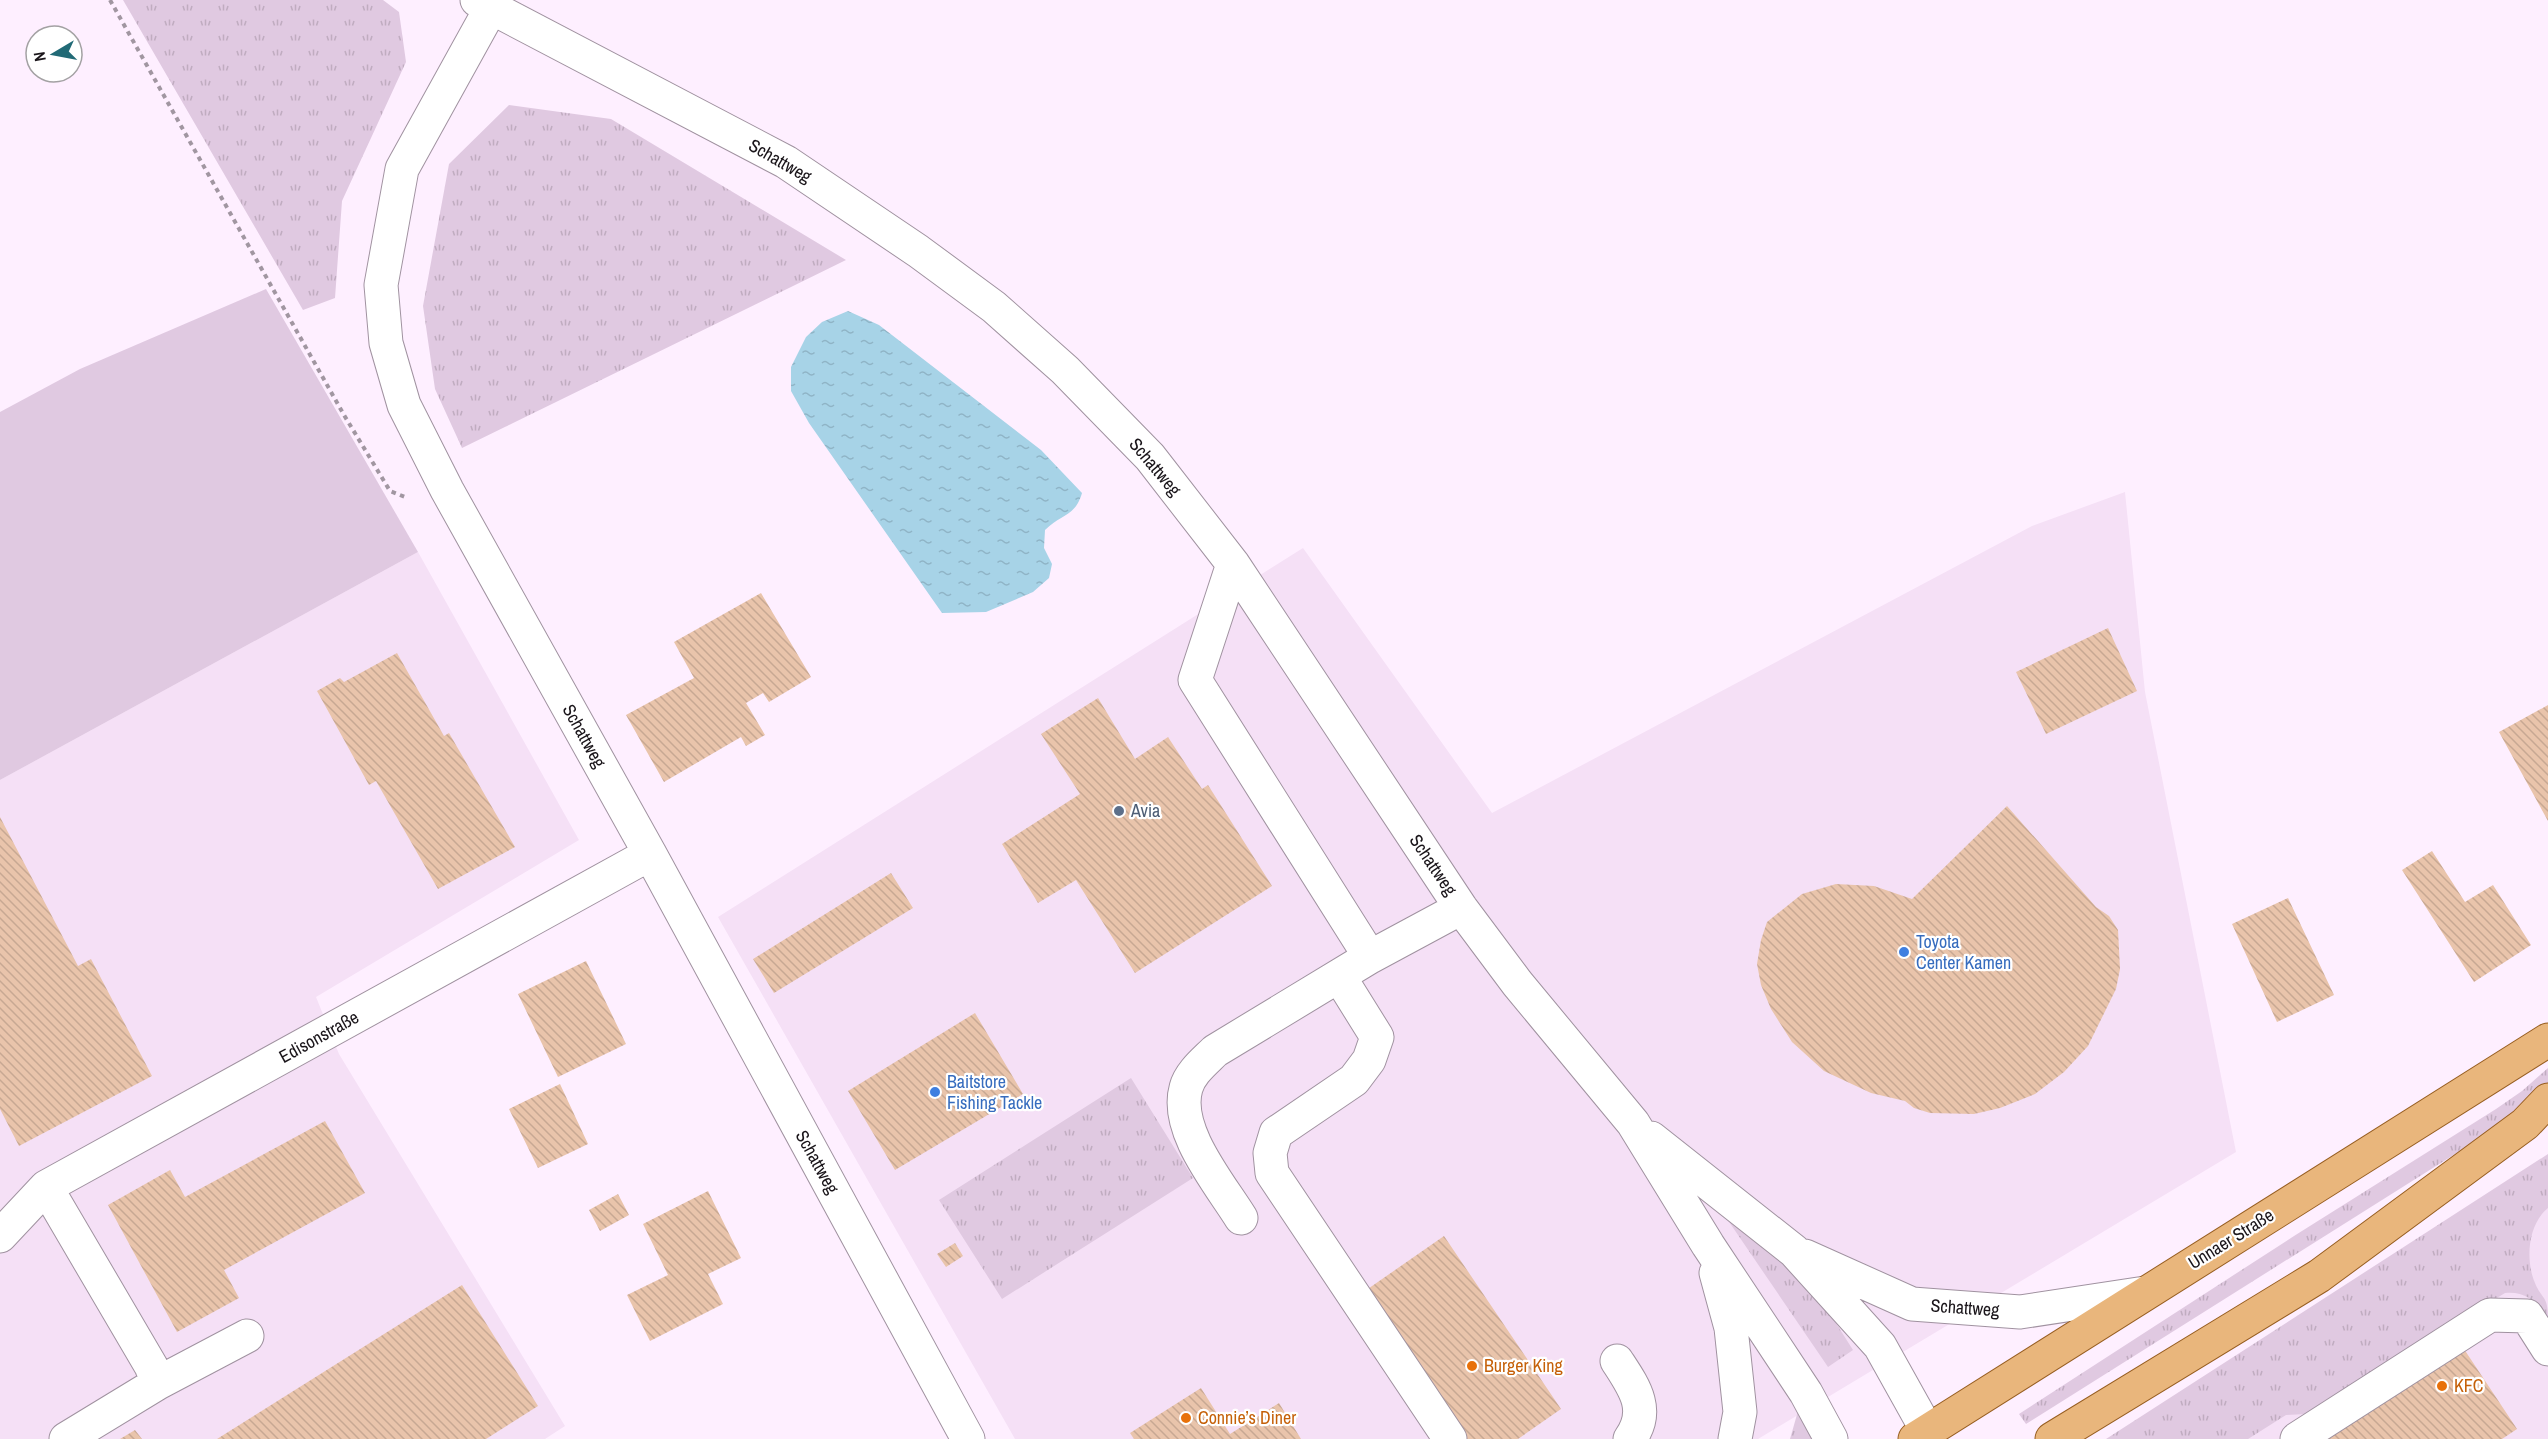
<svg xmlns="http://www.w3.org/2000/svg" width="2548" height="1439" font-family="'Archivo Narrow',sans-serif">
<defs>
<pattern id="grass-tufts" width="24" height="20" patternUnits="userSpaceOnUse" patternTransform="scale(1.5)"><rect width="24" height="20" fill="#e0c9e1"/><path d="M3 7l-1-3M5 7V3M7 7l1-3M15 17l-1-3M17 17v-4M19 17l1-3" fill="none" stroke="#c0acc0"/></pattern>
<pattern id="water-ripples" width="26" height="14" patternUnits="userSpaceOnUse" patternTransform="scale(1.5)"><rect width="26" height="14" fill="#a7d3e7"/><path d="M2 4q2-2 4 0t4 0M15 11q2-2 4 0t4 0" fill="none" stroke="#8fb4c6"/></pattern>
<pattern id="building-back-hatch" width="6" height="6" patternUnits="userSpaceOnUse" patternTransform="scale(1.5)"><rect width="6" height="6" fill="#e9c4ab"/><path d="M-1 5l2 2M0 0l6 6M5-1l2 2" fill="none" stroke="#c7a893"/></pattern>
</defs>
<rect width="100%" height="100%" fill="#feefff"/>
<!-- built -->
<path fill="#f5e0f6" d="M2125,492L2145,692L2236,1152L1758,1439H1015L718,917L1303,548L1492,813L2032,526Z
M418,552L579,840L316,997L339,1054L565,1426L545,1439H0V780Z
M2548,1186V1439H2171Z"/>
<!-- grass -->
<path fill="url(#grass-tufts)" d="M123,0H383L399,12L406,62L342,201L335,298L303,310Z
M509,105L611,119L846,260L462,448L435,389L423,306L449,164Z
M2548,1068V1087L2490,1132L2026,1424L2019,1414L2294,1236L2496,1109L2522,1091Z
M1131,1078L1193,1178L1002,1299L939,1200Z
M2548,1154V1208C2528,1224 2525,1260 2535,1283C2542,1300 2548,1295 2548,1318C2536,1302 2526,1291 2505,1293L2307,1414L2286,1415L2248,1439H2106Z
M1731,1207L1827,1309L1853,1350L1828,1367L1723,1213Z
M1798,1411L1815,1439H1790Z"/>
<!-- garden -->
<path fill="#e0c9e1" d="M266,289L418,552L0,780V412L80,369Z"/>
<!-- water -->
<path fill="url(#water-ripples)" d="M848,311L879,325L1041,450L1082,493C1075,517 1061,514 1045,530L1044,548L1052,564L1049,578L1033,592L986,612L942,613L809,423L791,391V367L806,337L822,322Z"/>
<!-- building -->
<path fill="url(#building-back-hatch)" d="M761,593L811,677L769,702L763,693L746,703L765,735L746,746L741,737L664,782L626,715L694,678L674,642Z
M2108,628L2137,691L2046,734L2016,672Z
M397,653L444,736L449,733L515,847L438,889L376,781L369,785L317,691L340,678L344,682Z
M1098,698L1135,759L1168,737L1202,789L1208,785L1272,886L1135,973L1076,880L1038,903L1002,844L1080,794L1041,734Z
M2548,705V821L2499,732Z
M2007,806L2096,907L2109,916L2118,930L2120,969L2116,989L2088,1046L2064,1072L2035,1094L2000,1108L1974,1114L1930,1113L1914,1108L1905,1101L1871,1093L1824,1071L1792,1042L1771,1009L1761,985L1757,964L1761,940L1767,922L1802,894L1836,884L1874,886L1912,899Z
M0,817L78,966L91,959L152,1076L19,1146L0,1109Z
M2432,851L2465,902L2493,885L2531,945L2474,982L2402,870Z
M891,873L913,908L774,993L753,959Z
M2288,898L2334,995L2277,1022L2232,924Z
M586,961L626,1044L558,1077L518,994Z
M975,1013L1023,1094L895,1170L848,1091Z
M560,1084L588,1144L538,1168L509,1109Z
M325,1121L365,1193L224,1270L239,1298L177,1332L108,1205L170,1170L185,1197Z
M708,1191L741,1258L708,1274L723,1304L650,1341L627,1295L668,1275L643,1224Z
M618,1194L629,1215L600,1231L589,1210Z
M1444,1236L1561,1409L1518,1439H1462L1362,1293Z
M955,1243L963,1256L946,1267L937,1254Z
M462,1285L538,1406L486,1439H217Z
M2460,1343L2517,1429L2502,1439H2315Z
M1201,1388L1230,1434L1279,1403L1301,1439H1134L1130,1433Z
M135,1430L142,1439H120Z"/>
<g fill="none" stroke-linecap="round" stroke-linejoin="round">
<defs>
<path id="minor" d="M477,0L786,162L918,251L994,307L1065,370L1150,457L1233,564L1461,908L1517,983L1633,1123L1708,1245L1806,1393L1831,1439
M491,8L402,169L381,285L386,343L404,405L447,490L650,854L968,1439
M1233,564L1195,680L1370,957
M1339,976L1377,1037L1369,1060L1354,1080L1276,1133L1270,1153L1272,1173L1450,1439
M1651,1138L1794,1251L1880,1346L1928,1432
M46,1187L151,1366L158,1383L247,1336
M1241,1218C1220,1184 1174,1130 1186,1088C1190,1073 1204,1062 1215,1051L1370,957L1461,908
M0,1236L46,1187L650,854
M1805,1256L1912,1304L2020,1312L2145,1293
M1716,1273L1731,1328L1740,1412L1735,1439
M1617,1361C1634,1387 1651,1410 1630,1439
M66,1439L158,1383
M2297,1439L2490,1315L2527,1316L2548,1349"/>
<path id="major" d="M1915,1439L2548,1040
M2052,1439L2319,1276L2525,1124L2548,1100"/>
</defs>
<!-- minor casing -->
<use href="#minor" stroke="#a092a0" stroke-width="35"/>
<!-- major casing -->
<use href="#major" stroke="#975e21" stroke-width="35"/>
<!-- path -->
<path stroke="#a196a1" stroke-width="4" stroke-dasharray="4.5 4.5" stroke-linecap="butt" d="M110,0L344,415L390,491L405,497"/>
<!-- minor -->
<use href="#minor" stroke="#fff" stroke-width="33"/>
<!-- major -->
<use href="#major" stroke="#e9b67c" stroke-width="33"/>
</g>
<!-- markers -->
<circle fill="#5c6f8a" stroke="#fff" stroke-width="2" cx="1119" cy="811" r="6"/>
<g fill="#3f7fe0" stroke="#fff" stroke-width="2">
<circle cx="1904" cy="952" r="6"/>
<circle cx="935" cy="1092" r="6"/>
</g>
<g fill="#e8710a" stroke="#fff" stroke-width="2">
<circle cx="1472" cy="1366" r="6"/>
<circle cx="2442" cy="1386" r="6"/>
<circle cx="1186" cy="1418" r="6"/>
</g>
<g text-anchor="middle" stroke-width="4.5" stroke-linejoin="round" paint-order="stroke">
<!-- street labels -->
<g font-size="18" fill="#1a151a" stroke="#fff">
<text transform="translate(780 161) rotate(30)" y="6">Schattweg</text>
<text transform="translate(1155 467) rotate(50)" y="6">Schattweg</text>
<text transform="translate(584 736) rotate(61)" y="6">Schattweg</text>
<text transform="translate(1433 865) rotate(56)" y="6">Schattweg</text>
<text transform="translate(319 1037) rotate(-29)" y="6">Edisonstraße</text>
<text transform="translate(817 1162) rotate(61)" y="6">Schattweg</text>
<text transform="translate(2231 1239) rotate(-32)" y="6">Unnaer Straße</text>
<text transform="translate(1965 1308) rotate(4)" y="6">Schattweg</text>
</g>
<!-- service labels -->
<g font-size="18" fill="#4e5e75" stroke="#fff" text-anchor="start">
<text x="1131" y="817">Avia</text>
</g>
<!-- shop labels -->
<g font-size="18" fill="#366cbe" stroke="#fff" text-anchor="start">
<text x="1916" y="948">Toyota<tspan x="1916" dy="21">Center Kamen</tspan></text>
<text x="947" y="1088">Baitstore<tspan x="947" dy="21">Fishing Tackle</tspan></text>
</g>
<!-- food labels -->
<g font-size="18" fill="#c56008" stroke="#fff" text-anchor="start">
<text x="1484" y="1372">Burger King</text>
<text x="2454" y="1392">KFC</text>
<text x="1198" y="1424">Connie’s Diner</text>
</g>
</g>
<!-- north arrow -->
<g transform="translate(54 54) rotate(260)"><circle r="28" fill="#ffffff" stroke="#a3a1a3" stroke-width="1.5"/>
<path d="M0-4.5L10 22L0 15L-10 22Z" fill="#216a76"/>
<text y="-9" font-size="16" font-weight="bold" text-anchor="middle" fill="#1a151a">N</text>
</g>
</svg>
